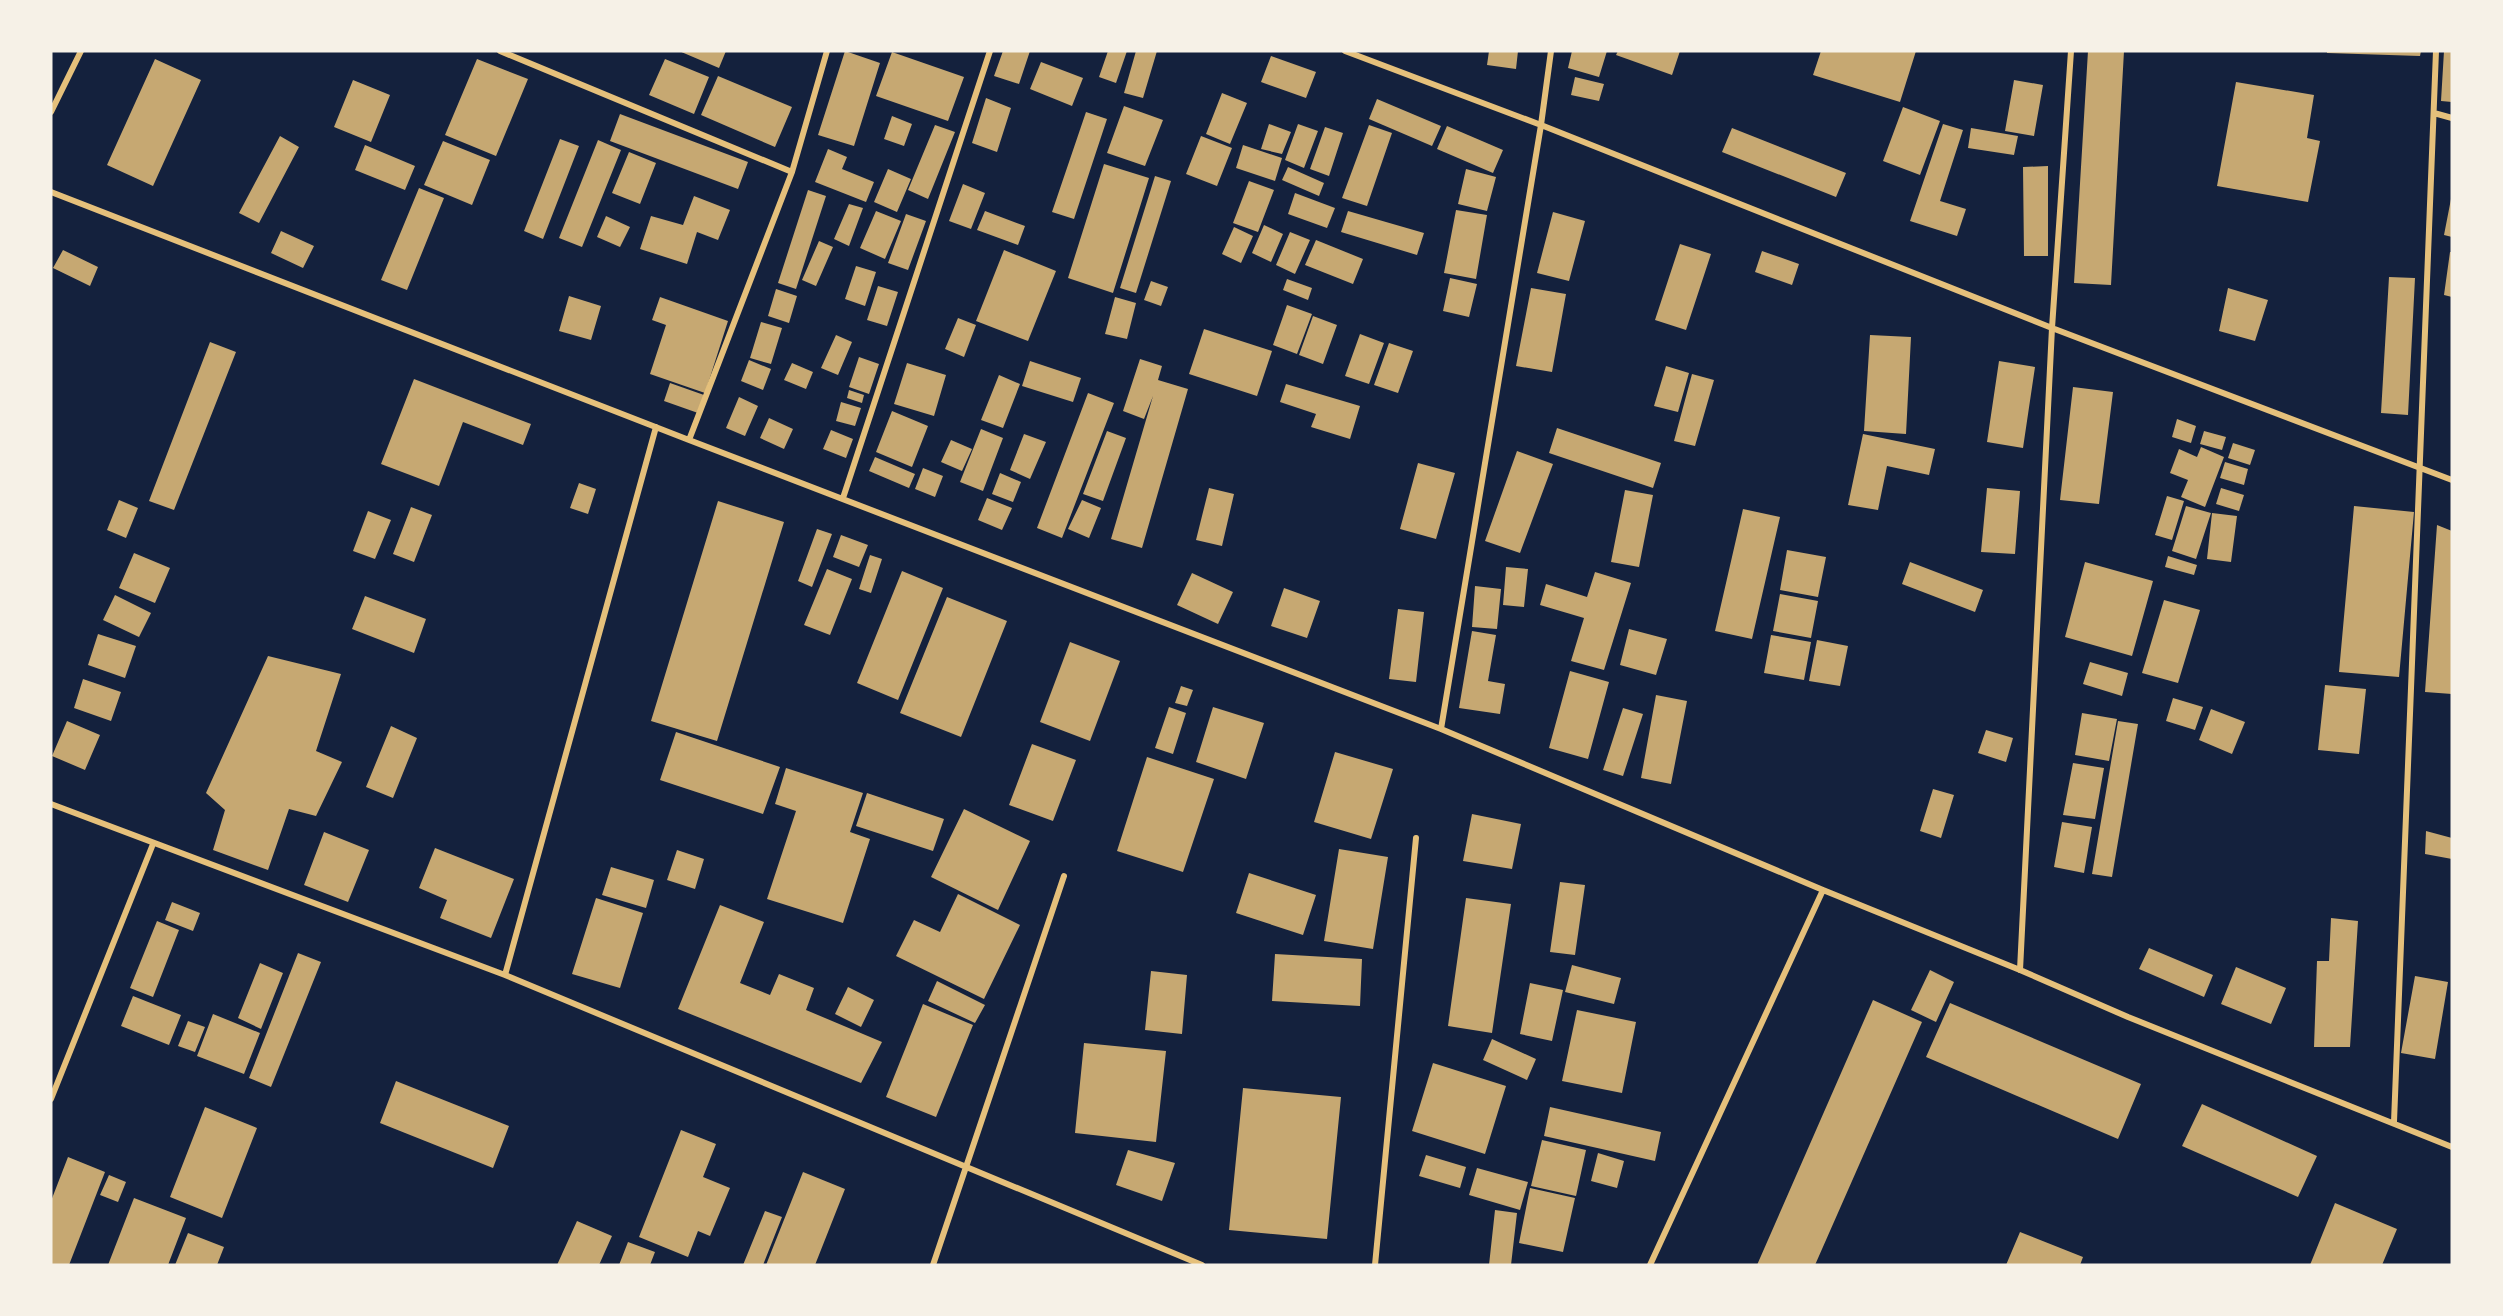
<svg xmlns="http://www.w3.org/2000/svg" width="2503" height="1316" font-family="Lora,serif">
<rect width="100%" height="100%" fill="#14213d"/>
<!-- building -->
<path fill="#c6a872" d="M679,51H726L719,68Z
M845,51L880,63L854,146L818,135Z
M1003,51H1030L1019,84L994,76Z
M1108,51H1127L1116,83L1099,77Z
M1136,51H1157L1143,98L1124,93Z
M1489,51H1518L1516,69L1487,65Z
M1572,51H1607L1599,77L1568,68Z
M1618,51H1680L1672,75L1616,55Z
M1821,51H1916L1900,102L1813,75Z
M2088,51H2124L2111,285L2074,283Z
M2327,51H2421L2420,56L2327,53Z
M2444,51H2452V102L2441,101Z
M892,52L964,77L948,121L876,96Z
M1271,56L1316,72L1306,98L1261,82Z
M155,59L201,80L153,186L107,165Z
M477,59L528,79L496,156L445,135Z
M665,59L709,77L694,114L649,95Z
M1041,62L1083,78L1072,106L1030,89Z
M718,76L792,107L775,147L701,115Z
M1575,77L1604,84L1599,101L1571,95Z
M353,80L390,95L371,142L334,127Z
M2014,80L2043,85L2034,136L2005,131Z
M2236,82L2314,95L2307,138L2320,141L2308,202L2217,186Z
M1222,93L1247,103L1230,144L1206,134Z
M986,98L1011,108L997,152L972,143Z
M1377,99L1441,126L1432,146L1369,119Z
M1124,106L1163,120L1145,166L1107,153Z
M1903,107L1940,121L1920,175L1883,161Z
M1086,112L1107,119L1074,219L1052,212Z
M620,114L748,162L738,189L610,141Z
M892,116L912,124L904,146L884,139Z
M1269,124L1291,132L1282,154L1261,149Z
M1298,124L1318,131L1304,168L1285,160Z
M1943,124L1963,130L1940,201L1966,209L1957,236L1910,221Z
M935,125L955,132L928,199L908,190Z
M1369,125L1392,133L1367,206L1342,198Z
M1447,126L1503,150L1493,173L1437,149Z
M1325,127L1343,133L1329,176L1310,169Z
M1732,128L1846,173L1836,197L1722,152Z
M1971,128L2018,136L2014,155L1968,148Z
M280,136L299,147L259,223L239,213Z
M1201,136L1232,148L1217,186L1186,174Z
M560,139L579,146L543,239L524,231Z
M598,140L621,150L582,247L559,238Z
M443,141L490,160L472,205L424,185Z
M365,145L415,166L405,190L355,170Z
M1243,145L1282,158L1275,181L1236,168Z
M828,149L847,157L842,169L874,182L866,202L815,182Z
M629,152L656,163L640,204L612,193Z
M1104,164L1149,178L1113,293L1068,278Z
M2048,166V256H2024L2023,167Z
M1288,167L1324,183L1319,196L1282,180Z
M888,169L911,179L897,212L874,202Z
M1466,169L1496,177L1487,211L1458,204Z
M1155,176L1171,181L1136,293L1120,288Z
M1249,181L1274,190L1258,232L1233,223Z
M963,184L985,193L971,229L949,221Z
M419,188L444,198L407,290L381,280Z
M808,190L826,196L796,289L778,283Z
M1295,193L1335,208L1327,228L1288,214Z
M694,196L730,210L718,240L697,232L687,264L640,249L651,216L683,225Z
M2451,199H2452V237L2444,235Z
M849,204L863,208L849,246L834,239Z
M1456,210L1487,215L1476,279L1444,273Z
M876,211L901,221L885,259L860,248Z
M985,211L1025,226L1018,245L977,230Z
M1348,211L1424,233L1417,255L1341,232Z
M1553,212L1585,221L1569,281L1537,273Z
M906,214L926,221L908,270L888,263Z
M606,216L630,227L620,247L597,237Z
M1264,225L1283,234L1271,262L1252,253Z
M1234,227L1253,236L1241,263L1222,254Z
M281,231L314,246L303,268L271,253Z
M1290,232L1310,240L1295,274L1276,265Z
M1316,240L1363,259L1353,284L1305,265Z
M819,241L833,247L816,286L802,280Z
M1680,244L1711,254L1686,330L1655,320Z
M63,250L98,267L90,286L53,268Z
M1004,250L1056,271L1028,341L976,321Z
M1762,251L1799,264L1792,285L1755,272Z
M2450,252H2452V297L2444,295Z
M856,266L876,272L865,306L845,299Z
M2389,277L2415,278L2408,415L2381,413Z
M1450,278L1477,284L1469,317L1443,311Z
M1287,279L1312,288L1308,300L1283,290Z
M1151,281L1168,287L1161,306L1144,300Z
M878,286L898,292L887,326L867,320Z
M1531,288L1566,294L1552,372L1516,366Z
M2228,288L2268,300L2255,341L2219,331Z
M776,289L797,296L789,323L768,316Z
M569,296L601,306L591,340L559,331Z
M660,297L728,321L705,393L650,374L666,325L652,320Z
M1115,297L1136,303L1127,339L1105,334Z
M1287,305L1312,314L1297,354L1273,345Z
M1313,316L1337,325L1323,364L1299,355Z
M958,318L976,325L964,357L945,349Z
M761,322L782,328L771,364L750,358Z
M1204,329L1272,351L1257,396L1189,374Z
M1360,334L1384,343L1369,384L1345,376Z
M836,335L852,342L838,375L821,368Z
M1870,335L1911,337L1906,434L1864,431Z
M210,342L236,352L174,510L149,501Z
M1389,343L1413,351L1398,393L1374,385Z
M859,357L879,364L869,394L849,387Z
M1140,359L1162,366L1158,380L1188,389L1142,548L1111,539L1153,396L1144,419L1123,411Z
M749,360L771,369L763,390L741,381Z
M1030,361L1081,378L1073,402L1022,386Z
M1999,361L2035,367L2023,448L1987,442Z
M792,363L813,372L806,389L784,380Z
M907,363L946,375L934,416L894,404Z
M1666,366L1689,373L1678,412L1654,406Z
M1692,374L1714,380L1695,446L1674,441Z
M999,375L1020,384L1003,428L981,420Z
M414,379L531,424L523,445L463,422L439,486L381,464Z
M670,383L704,395L698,413L664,401Z
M1286,384L1360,406L1350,439L1311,427L1316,414L1280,402Z
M2073,387L2113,392L2099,504L2060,500Z
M849,390L864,395L862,403L847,398Z
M1088,393L1114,403L1062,538L1037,528Z
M739,397L758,406L745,436L726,428Z
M841,402L861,408L855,426L836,421Z
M892,411L928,426L912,467L876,452Z
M769,418L793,429L784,449L760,438Z
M2177,419L2196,426L2191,443L2172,437Z
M1557,428L1661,463L1653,488L1549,453Z
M981,429L1003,438L983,491L960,482Z
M831,430L853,439L846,458L823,449Z
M1107,431L1126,438L1103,501L1083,494Z
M2204,431L2226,437L2222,450L2200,444Z
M1024,434L1046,442L1030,479L1010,470Z
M1863,434L1935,449L1929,475L1887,466L1878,510L1848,505Z
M951,440L972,449L962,471L941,462Z
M2233,443L2255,450L2250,465L2228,458Z
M2201,447L2224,457L2205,507L2181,497L2188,480L2170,473L2179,449L2197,457Z
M1517,451L1553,464L1520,553L1485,541Z
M875,457L915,474L909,488L869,471Z
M2225,462L2248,469L2244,485L2220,478Z
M1418,463L1455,473L1436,539L1400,529Z
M923,468L943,476L935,497L915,489Z
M1000,473L1021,482L1013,502L992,494Z
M579,483L596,489L588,514L570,508Z
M1209,488L1234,494L1222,546L1196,540Z
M1987,488L2020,491L2015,554L1981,552Z
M2221,488L2244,495L2239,511L2216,504Z
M1625,490L1653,495L1639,567L1611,562Z
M2167,496L2184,501L2172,540L2155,535Z
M987,498L1012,508L1002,530L978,520Z
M119,500L138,508L126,538L107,530Z
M1082,500L1101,508L1089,538L1068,529Z
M718,501L784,522L717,741L651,721Z
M2186,506L2211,513L2196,559L2172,551Z
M2354,506L2414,512L2399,677L2339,672Z
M411,507L432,515L414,562L393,554Z
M1743,509L1780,517L1752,639L1715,631Z
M368,511L391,520L375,559L353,551Z
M2212,513L2237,516L2231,562L2207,559Z
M2437,525L2452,531V694L2425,692Z
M817,529L832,534L812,587L798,581Z
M841,535L868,545L859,567L833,557Z
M1787,550L1826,557L1818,597L1780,590Z
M134,553L170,568L155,603L119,588Z
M870,555L882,559L871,593L859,589Z
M2168,556L2197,565L2194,575L2165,567Z
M1910,562L1983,590L1975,612L1902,584Z
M2085,562L2153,581L2132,656L2065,637Z
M1506,567L1528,569L1524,607L1503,605Z
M827,569L852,579L830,635L804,625Z
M902,571L943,588L898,700L857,683Z
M1595,572L1631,583L1604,670L1571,661L1584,618L1540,605L1546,584L1587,597Z
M1192,573L1233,592L1218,624L1177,605Z
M1475,586L1501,589L1497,629L1472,627Z
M1284,588L1320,601L1307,638L1271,626Z
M1780,594L1818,601L1811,638L1773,631Z
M115,595L151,613L139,637L103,620Z
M365,596L426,619L414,653L352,629Z
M947,597L1007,621L961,737L900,713Z
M2164,600L2200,610L2178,683L2142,673Z
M1398,609L1424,612L1416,682L1389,679Z
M1629,629L1667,639L1656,675L1620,665Z
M1472,631L1496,635L1488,681L1505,684L1500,714L1459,708Z
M98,634L136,646L125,678L88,665Z
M1771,635L1811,642L1804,680L1764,673Z
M1817,640L1848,646L1840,686L1809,681Z
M1070,642L1120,661L1090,741L1040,722Z
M268,656L341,674L316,751L342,762L316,816L289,809L268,870L213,850L225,810L206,793Z
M2090,662L2128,673L2122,696L2083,684Z
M1570,671L1609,682L1588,759L1549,748Z
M83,679L121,692L111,721L74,708Z
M2325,685L2366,689L2359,754L2318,750Z
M1181,686L1193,690L1187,706L1175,703Z
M1656,695L1687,701L1671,784L1641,778Z
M2173,698L2203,707L2195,730L2166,721Z
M1169,707L1186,713L1173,754L1155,748Z
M1213,707L1264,723L1246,779L1196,762Z
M1623,708L1643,714L1623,776L1603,770Z
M2211,709L2245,722L2232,754L2199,740Z
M2082,713L2117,719L2109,761L2075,755Z
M67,721L100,735L85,770L52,756Z
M2118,721L2138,724L2112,877L2092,874Z
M391,726L417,738L393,798L366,787Z
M1986,730L2013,738L2006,762L1978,753Z
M676,732L780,767L763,814L660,780Z
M1032,744L1076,760L1053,821L1009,805Z
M1335,752L1393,769L1371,839L1314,822Z
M1147,757L1214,779L1183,872L1117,851Z
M2073,763L2104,768L2095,819L2063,815Z
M786,768L863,793L850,832L870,839L843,923L767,899L796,811L775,804Z
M1933,789L1954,795L1941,838L1920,831Z
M867,793L944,819L933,851L856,826Z
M964,809L1030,841L998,910L931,877Z
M1472,814L1521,824L1512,869L1463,861Z
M2062,822L2092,827L2084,873L2054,867Z
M2426,831L2452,838V859L2425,854Z
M324,832L369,850L348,902L304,885Z
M435,848L514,879L491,938L440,918L447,900L419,888Z
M1339,849L1388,857L1373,949L1324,941Z
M677,850L704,859L695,889L667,880Z
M611,867L654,880L646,908L602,895Z
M1249,873L1316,895L1303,935L1236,913Z
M1560,882L1585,885L1575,955L1550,952Z
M958,894L1020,925L984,999L896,956L914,920L940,932Z
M596,898L643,913L620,988L572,974Z
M1466,898L1511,904L1492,1033L1448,1026Z
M172,902L200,913L193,931L165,920Z
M720,905L764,922L740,983L770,995L779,974L814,988L806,1010L882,1042L861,1083L678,1009Z
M2331,918L2358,921L2350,1047H2314L2317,961H2329Z
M157,921L179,930L153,997L130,988Z
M2149,948L2213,975L2204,997L2139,969Z
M298,953L321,962L271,1087L249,1078Z
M1275,954L1362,959L1360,1006L1272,1001Z
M260,963L283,973L261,1029L238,1018Z
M1572,965L1621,978L1614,1004L1565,992Z
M2236,967L2286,988L2271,1024L2221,1004Z
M1930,970L1954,982L1936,1022L1911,1010Z
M1151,971L1187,975L1182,1034L1145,1030Z
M2415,976L2448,982L2435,1059L2401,1053Z
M937,981L985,1005L975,1023L928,1001Z
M1530,983L1563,990L1552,1041L1520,1034Z
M848,987L874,1000L861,1027L835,1014Z
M133,996L181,1015L169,1045L121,1026Z
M1873,1000L1922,1022L1815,1265H1757Z
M1950,1003L2141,1084L2118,1139L1926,1057Z
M923,1004L973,1025L936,1117L886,1097Z
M1577,1010L1636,1022L1622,1093L1562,1081Z
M213,1014L260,1033L244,1074L197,1056Z
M188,1021L205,1027L195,1052L178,1046Z
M1492,1039L1536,1059L1527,1080L1483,1060Z
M1084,1043L1166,1051L1156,1142L1075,1133Z
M1433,1063L1506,1086L1485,1154L1412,1131Z
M396,1081L509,1126L493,1168L380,1123Z
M1243,1088L1341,1097L1327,1239L1229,1230Z
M2202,1104L2317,1156L2298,1197L2182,1146Z
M205,1107L257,1128L222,1218L170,1197Z
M1550,1107L1661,1132L1655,1161L1544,1136Z
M681,1130L716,1144L703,1177L730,1188L710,1236L698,1231L688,1257L639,1237Z
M1542,1140L1586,1150L1576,1196L1531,1186Z
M1128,1150L1175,1163L1162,1201L1116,1185Z
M1598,1153L1624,1161L1617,1188L1591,1181Z
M1426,1155L1466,1167L1460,1188L1419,1176Z
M68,1157L105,1172L69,1265H51V1201Z
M1477,1168L1528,1182L1520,1210L1469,1195Z
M803,1172L845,1189L815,1265H766Z
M109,1175L126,1182L118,1202L100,1195Z
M1530,1188L1575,1198L1563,1252L1519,1243Z
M134,1198L186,1218L168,1265H108Z
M2335,1203L2397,1229L2382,1265H2310Z
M1495,1210L1517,1213L1511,1265H1489Z
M765,1211L782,1217L763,1265H743Z
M577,1221L612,1236L599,1265H557Z
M2020,1232L2083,1257L2080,1265H2006Z
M188,1233L224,1247L217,1265H175Z
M628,1242L655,1252L650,1265H619Z"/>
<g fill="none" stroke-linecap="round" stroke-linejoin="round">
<!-- minor -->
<path stroke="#e5c07b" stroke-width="6" d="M500,51L792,172
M1345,51L1541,125L2052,328L2452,480
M51,112L81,51
M2434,113L2452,118
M51,192L689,440L1441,729L1823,890L2020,970L2128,1017L2452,1147
M689,440L792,172L827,51
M843,498L990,51
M1441,729L1541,125L1551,51
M51,804L505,975L1202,1265
M2020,970L2052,328L2071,51
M505,975L656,427
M51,1099L153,844
M2394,1122L2436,51
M933,1265L1064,876
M1375,1265L1416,838
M1650,1265L1823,890"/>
</g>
<!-- border -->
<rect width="2503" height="1316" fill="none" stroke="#f6f1e7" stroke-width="105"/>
</svg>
